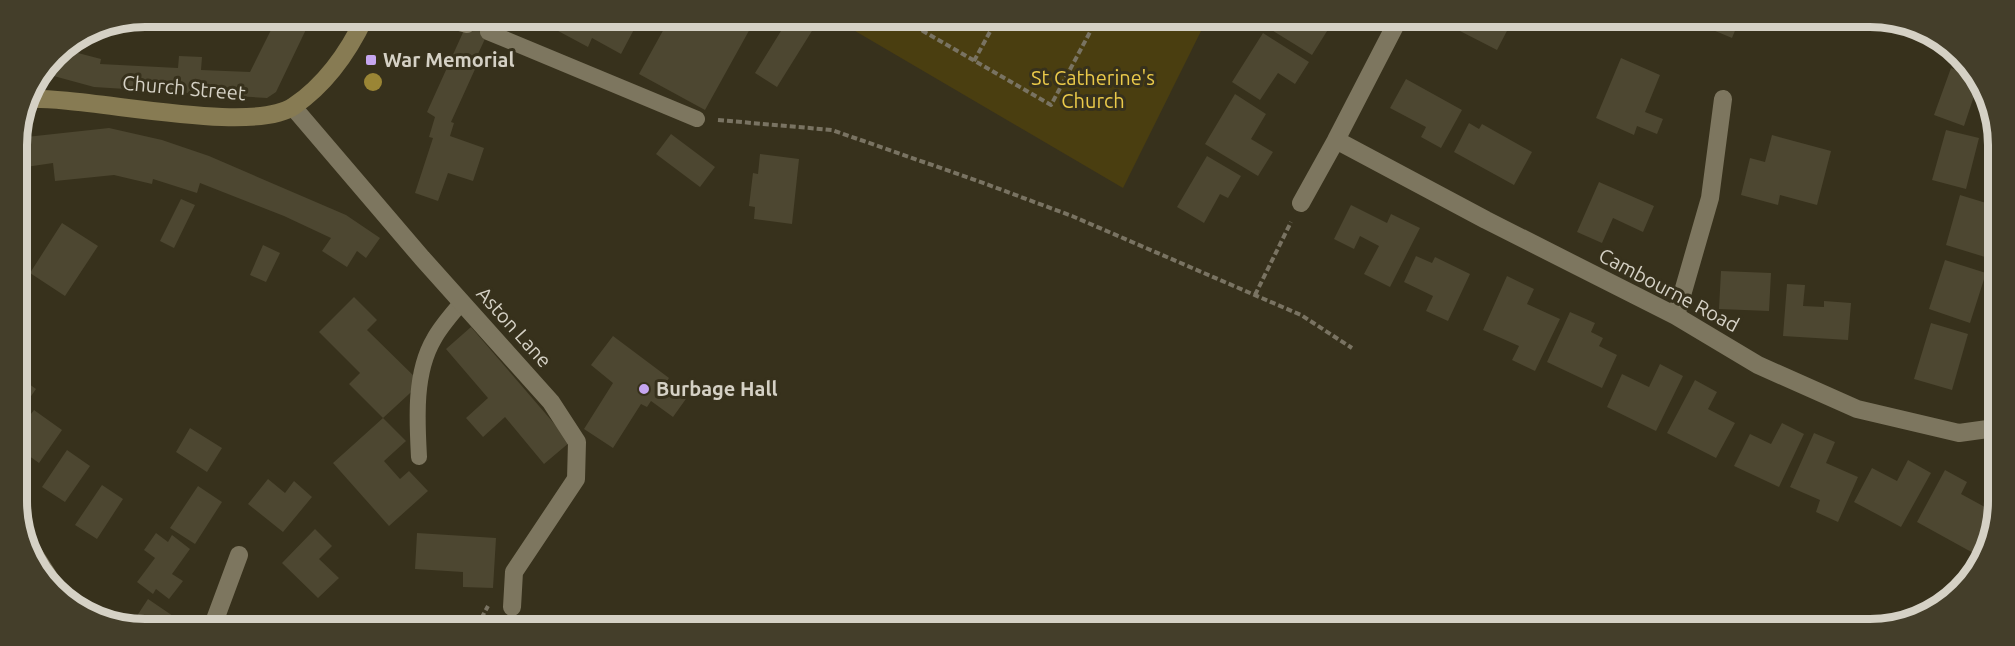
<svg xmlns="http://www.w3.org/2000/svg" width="2015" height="646" font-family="Ubuntu,sans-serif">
<rect width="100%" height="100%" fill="#37311c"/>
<!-- green -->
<path fill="#4a3e10" d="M833,18L1207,19L1123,188Z"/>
<!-- building -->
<path fill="#4d4731" d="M283,17H312L276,92L267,98L94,87L50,75L51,71L46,66L55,54L78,38L83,42L74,52L101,59L100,64L178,68L179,56L202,57L201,70L250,72L272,28L277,31Z
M470,17H495L478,54L481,56L451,122L454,123L450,136L484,148L473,181L448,173L438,201L415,193L433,138L429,137L435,117L427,112Z
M532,17L601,18H640L621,54L592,38L588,47Z
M657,18H756L705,110L639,74L665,27L655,22Z
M789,18H820L777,87L755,73Z
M1269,19L1331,20H1334L1312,55L1265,26Z
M1466,20H1498L1509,27L1497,50L1460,31Z
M1626,20H1652L1649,29Z
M1689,20L1739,21L1732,38Z
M1263,33L1309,62L1295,84L1278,73L1260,100L1232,82Z
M1621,58L1660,75L1645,112L1663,119L1657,134L1637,126L1634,135L1596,118Z
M1951,68L1974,76L1978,84L1964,126L1934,115Z
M1406,79L1462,110L1441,148L1421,137L1426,127L1390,108Z
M1235,94L1266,114L1251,139L1273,152L1258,176L1205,144Z
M1469,123L1479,129L1482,124L1532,152L1514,185L1454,152Z
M109,128L162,140L209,156L346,215L380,238L366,258L357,251L347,267L322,251L331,238L284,216L200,183L197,193L153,179L152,184L114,175L55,181L53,163L19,168L17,174V138Z
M1946,130L1979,138L1966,189L1932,180Z
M671,134L715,167L700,187L656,154Z
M1772,135L1831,151L1817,205L1780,195L1778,205L1741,195L1750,158L1765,162Z
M760,154L799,159L792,224L754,219L755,207L749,206L753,173L758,174Z
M1207,156L1241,176L1228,198L1220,194L1204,223L1177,207Z
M1599,182L1654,206L1643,232L1613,218L1602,243L1577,232Z
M1960,195L1996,206V220L1985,257L1946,245Z
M181,199L195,205L174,248L160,241Z
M1351,205L1387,223L1391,214L1420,228L1390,287L1364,274L1379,246L1360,236L1354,249L1334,239Z
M62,223L98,246L65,296L30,273Z
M263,245L280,253L266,282L250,275Z
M1416,256L1432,263L1435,257L1470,274L1448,321L1426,311L1433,296L1404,282Z
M1945,260L1986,273L1970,323L1929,309Z
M1721,271L1771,273L1769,311L1719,309Z
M1507,276L1534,289L1527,304L1560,319L1535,371L1512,360L1519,346L1483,330Z
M1787,284L1805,285L1803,306L1824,307V301L1851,303L1848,340L1783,336Z
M354,297L377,320L367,330L421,383L383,418L349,384L360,373L319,332Z
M1570,312L1595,323L1591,332L1603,338L1599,346L1617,355L1602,388L1547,362Z
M1931,323L1968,334L1952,390L1914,379Z
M471,327L570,442L544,464L505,417L483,437L466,418L488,398L446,349Z
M613,336L669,378L667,381L688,396L673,417L651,401L647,407L641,404L613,448L584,429L613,383L591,365Z
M1660,364L1683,376L1656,431L1607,407L1622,374L1649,387Z
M18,376L36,389L18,415Z
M1695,380L1717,392L1708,409L1735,423L1716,458L1667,433Z
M34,410L62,430L39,463L18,448V431Z
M383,418L406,441L384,461L400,479L409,471L428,491L389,526L333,463Z
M1782,423L1804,434L1779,487L1734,466L1750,434L1771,444Z
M190,428L222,448L207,472L176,452Z
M1814,433L1835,442L1826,463L1858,477L1838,522L1816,512L1820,500L1790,487Z
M67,450L90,466L65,502L42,487Z
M1908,460L1931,473L1901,527L1854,502L1872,468L1897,481Z
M1945,470L1967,482L1961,494L1994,512V518L1975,554L1917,522Z
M268,479L285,493L294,481L312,497L283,532L248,504Z
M102,485L123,499L97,539L75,525Z
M198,486L222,502L195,544L170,528Z
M315,529L332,546L319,559L339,578L318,598L282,563Z
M156,533L168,542L172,535L190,549L172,574L183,581L169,599L156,589L153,594L137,582L155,558L144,550Z
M417,533L496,538L493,588L463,587V572L415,569Z
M148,599L173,616L167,625H131Z"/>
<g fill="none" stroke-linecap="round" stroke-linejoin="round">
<!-- path -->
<path stroke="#797362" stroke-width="4" stroke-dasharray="6 3" stroke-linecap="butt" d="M909,18L923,31L1051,105L1097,19
M923,31L930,19
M974,61L997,19
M718,120L832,130L978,181L1072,216L1301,315L1352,348
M1255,295L1291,222
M477,626L488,606"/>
<!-- lane -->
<path stroke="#7d765f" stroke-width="16" d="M437,17L467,25
M488,32L697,119
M419,457C417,420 414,373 434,339C441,326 452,314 462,302"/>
<!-- street -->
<path stroke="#7d765f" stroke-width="18" d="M1398,20L1336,140L1486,220L1676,316L1758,365L1857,409L1959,433L1995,428
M293,107L422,258L551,402L577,442L576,479L514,572L512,607
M1301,203L1336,140
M1676,316L1710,198L1723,99
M27,543L54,585L53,588
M213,625L239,555"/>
<!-- secondary -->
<path stroke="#877b53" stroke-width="18" d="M26,99C87,96 251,136 294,106C326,84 349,51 365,17"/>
</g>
<!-- trees -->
<circle fill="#9a8535" cx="373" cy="82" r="9"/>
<!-- markers -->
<g fill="#c6a6f0" stroke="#37311c" stroke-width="2">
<rect x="365" y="54" width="12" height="12" rx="3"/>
<circle cx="644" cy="389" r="6"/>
</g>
<g text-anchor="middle" stroke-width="6" stroke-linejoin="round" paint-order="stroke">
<!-- poi labels -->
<g font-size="20" font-weight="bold" fill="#d5d1c5" stroke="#37311c" text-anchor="start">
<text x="383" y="67">War Memorial</text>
<text x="656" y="396">Burbage Hall</text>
</g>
<!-- park labels -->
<g font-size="20" fill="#ebca4a" stroke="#37311c">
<text x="1093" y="85">St Catherine's<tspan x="1093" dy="23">Church</tspan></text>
</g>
<!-- street labels -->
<g font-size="20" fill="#d5d1c5" stroke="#37311c">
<text transform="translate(184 88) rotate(5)" y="7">Church Street</text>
<text transform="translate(1669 290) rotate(28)" y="7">Cambourne Road</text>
<text transform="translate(514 327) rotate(48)" y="7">Aston Lane</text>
</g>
</g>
<!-- crop -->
<path d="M0 0H2015V646H0ZM145 27H1870A118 118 0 0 1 1988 145V501A118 118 0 0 1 1870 619H145A118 118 0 0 1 27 501V145A118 118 0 0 1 145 27Z" fill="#443e2a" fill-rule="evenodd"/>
<path fill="none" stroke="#d5d1c5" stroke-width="8" d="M145 27H1870A118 118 0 0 1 1988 145V501A118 118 0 0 1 1870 619H145A118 118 0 0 1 27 501V145A118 118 0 0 1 145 27Z"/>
</svg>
